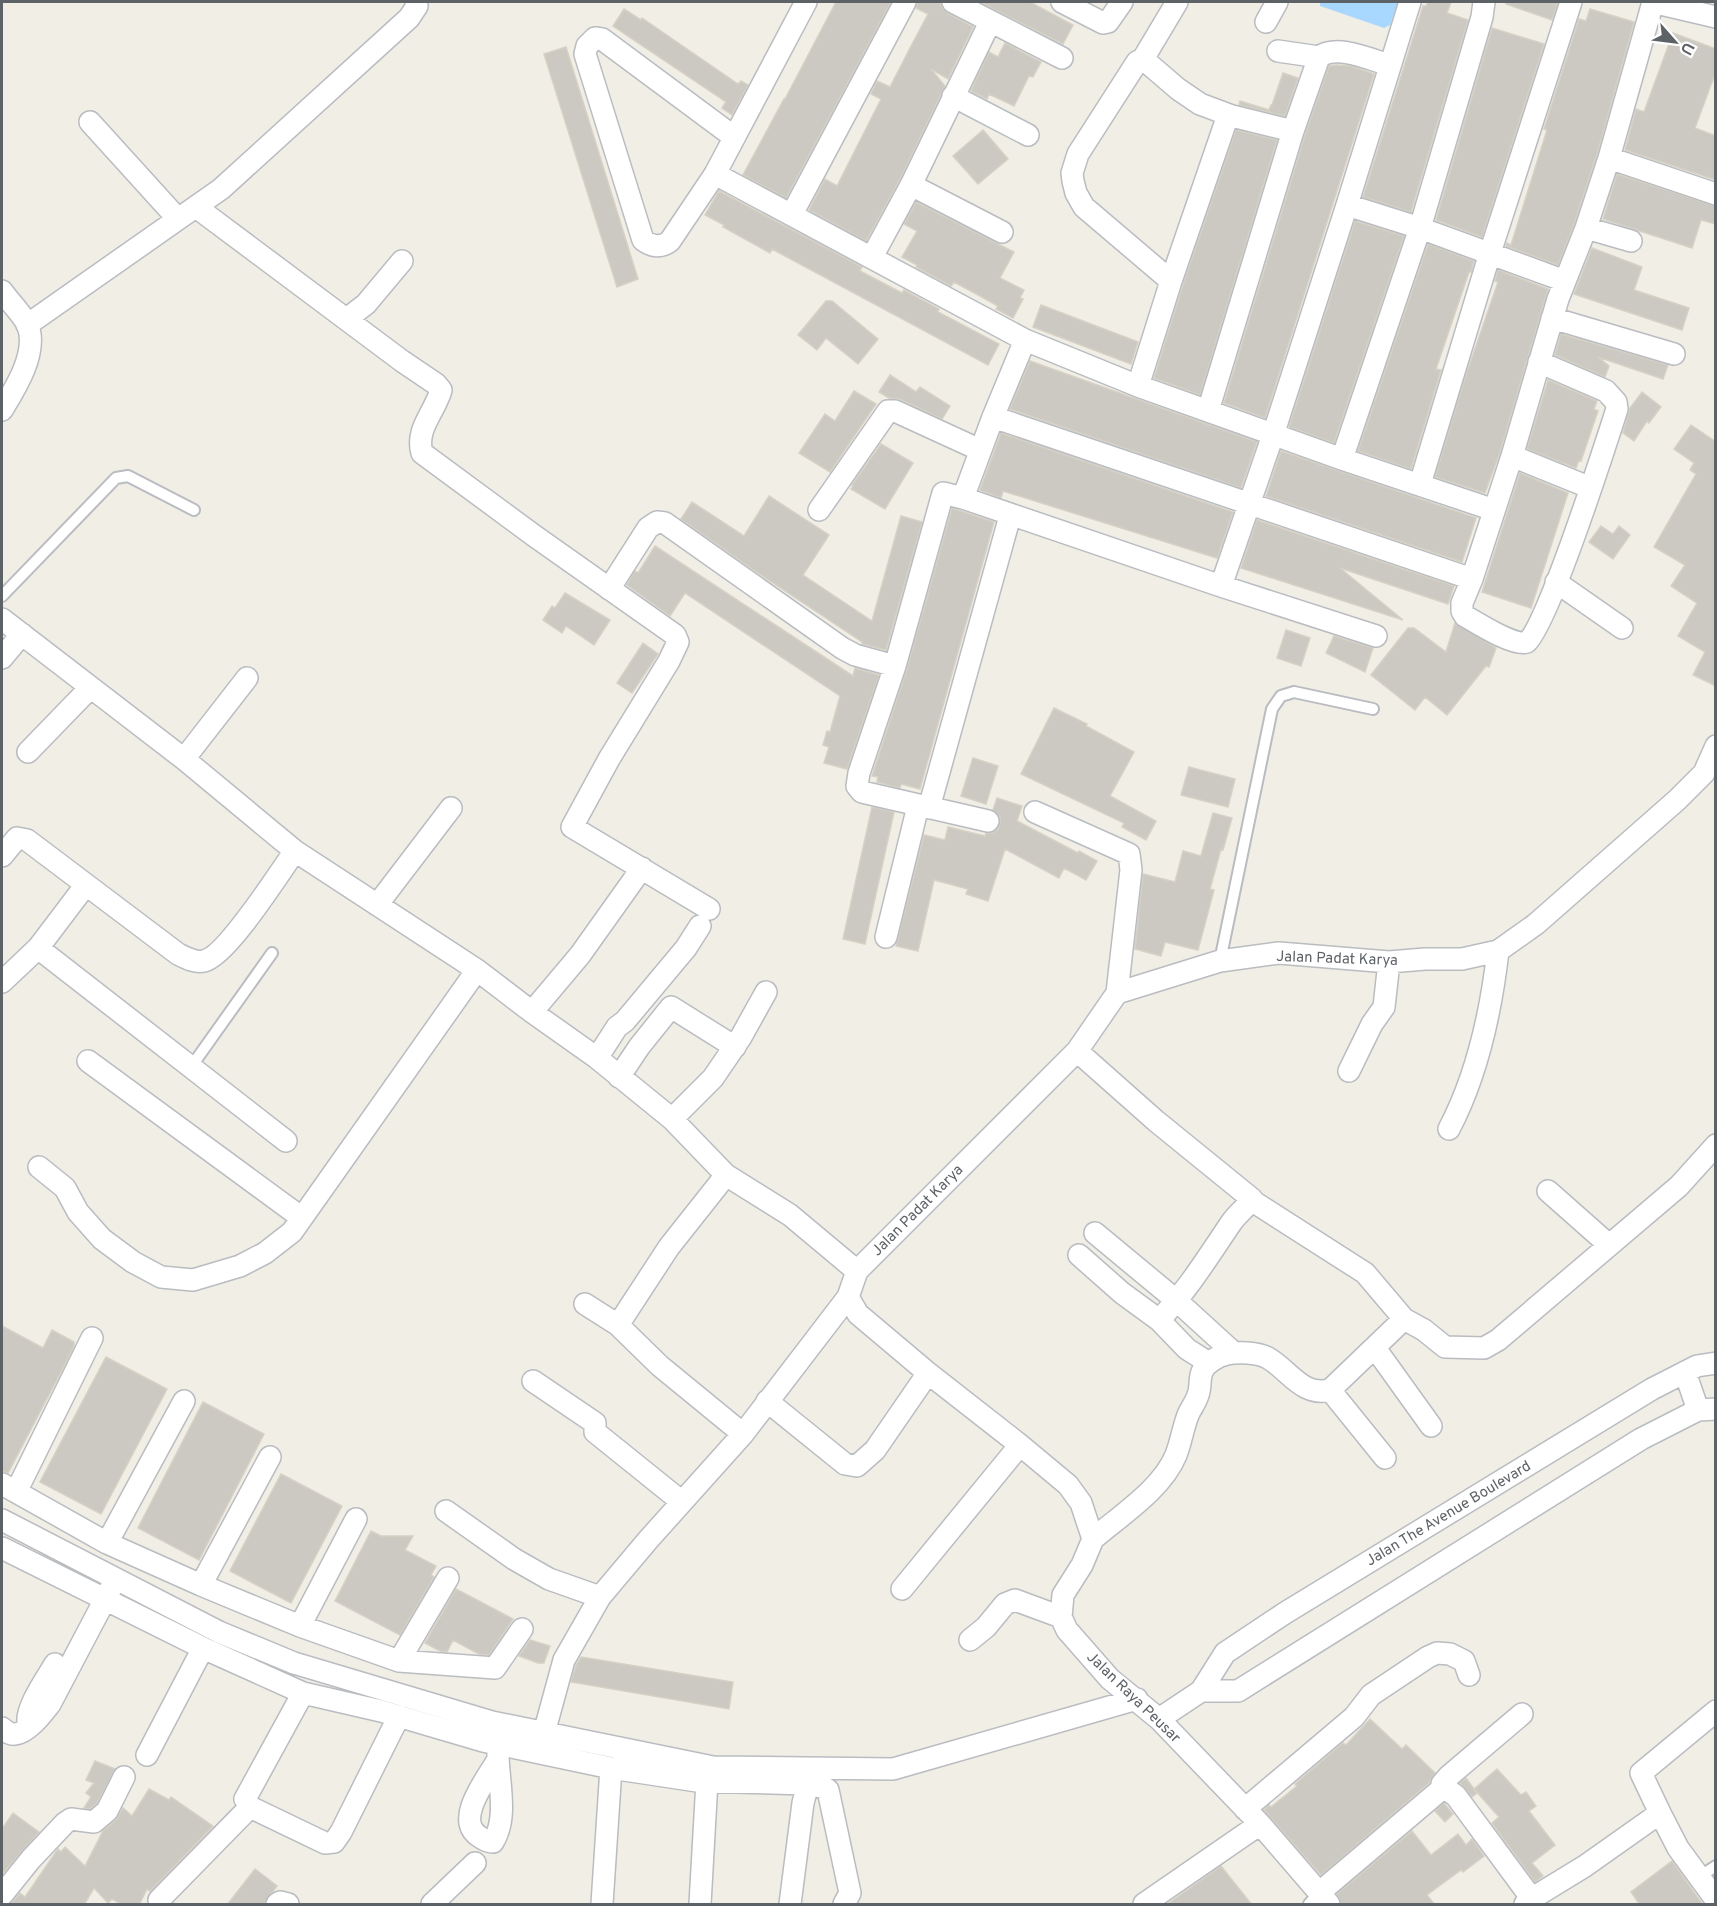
<svg xmlns="http://www.w3.org/2000/svg" width="1717" height="1906" font-family="Overpass,sans-serif">
<rect width="100%" height="100%" fill="#f1eee6"/>
<!-- water -->
<path fill="#a8d8ff" d="M1320,2H1398L1390,25L1384,28L1320,6Z"/>
<!-- building -->
<path fill="#ccc9c3" stroke="#d6d1c4" stroke-width="1.5" d="M836,2H891L786,198L743,175L784,99H785Z
M918,2H940L942,8L947,13L973,27L948,79L931,69L945,86L900,179L866,241L809,210L825,179L837,186L881,99L871,94L877,81L890,87L909,50L928,14L916,8Z
M980,2H1030L1073,25L1063,44Z
M1428,2H1451L1447,13L1468,20L1411,212L1363,197L1423,6H1426Z
M1506,2H1558L1552,20L1506,4Z
M624,9L641,20L642,18L738,84L741,81L748,85L732,115L722,108L726,102L613,26Z
M1590,9L1634,22L1597,154L1574,224L1558,265L1506,246L1507,243L1511,245L1547,130L1544,129L1579,19L1586,21Z
M1492,28L1544,44L1482,237L1436,220Z
M1673,33L1716,49V71L1695,128L1716,136V180L1625,150L1636,109L1644,112Z
M1005,43L1041,62L1033,77L1029,76L1014,106L989,94L987,99L971,91L989,52L998,57Z
M566,47L638,279L617,287L544,54Z
M1336,65L1351,66L1374,74L1265,418L1224,403L1305,135L1329,66Z
M1283,73L1298,78L1285,116L1239,105L1240,101L1269,110L1271,105H1272Z
M983,130L1008,159L978,184L953,156Z
M1236,130L1277,140L1200,395L1154,378L1183,285Z
M1617,174L1716,206V224L1701,220L1692,248L1603,219Z
M719,191L862,267L860,271L902,293L904,290L939,309L938,312L999,344L988,365L772,249L770,253L723,227L724,225L705,215Z
M916,202L1014,252L1000,278L1024,290L1020,298L1023,299L1013,318L996,309L998,306L980,296L954,282L951,286L916,267L917,265L902,257L917,231L904,224Z
M1355,221L1404,236L1334,443L1289,427Z
M1428,244L1474,261L1471,272H1469L1436,369L1441,370L1411,469L1358,451Z
M1592,248L1642,267L1634,290L1689,308L1682,330L1574,294Z
M1498,270L1548,289L1500,452L1485,493L1435,477L1465,378L1498,282L1495,281Z
M826,301H832L878,339L858,364L826,338L817,350L798,335Z
M1041,305L1138,342L1131,364L1033,327Z
M1561,334L1668,365L1663,379L1598,357L1609,366L1605,377L1555,355Z
M1030,361L1257,442L1241,488L1010,409Z
M890,375L916,392L920,387L950,406L942,419L900,399L889,398L879,392Z
M1548,380L1597,401L1594,409L1598,411L1581,461L1579,460L1576,468L1527,449Z
M854,391L876,404L830,472L799,453L825,414L835,421Z
M1642,392L1661,407L1649,423L1647,421L1634,441L1623,433L1630,408Z
M1691,425L1716,442V686L1693,675L1705,652L1678,636L1697,603L1671,586L1685,565L1654,547L1696,474L1690,470L1694,463L1674,449Z
M1001,433L1233,512L1217,558L1003,491L1001,498L980,490Z
M881,444L913,463L885,509L851,489L853,486L852,485Z
M1281,451L1476,518L1462,562L1266,496Z
M1520,473L1568,493L1531,608L1482,592Z
M769,496L829,535L803,575L872,621L901,516L922,522L886,650L862,644V642L755,571L681,519L692,502L744,536Z
M952,508L994,522L920,789L901,784L900,788L877,782L878,777L872,776L907,669Z
M1257,520L1454,586L1448,604L1340,568L1403,620L1241,568Z
M1601,526L1613,534L1619,526L1630,535L1613,559L1589,542Z
M655,546L853,676L855,668L879,675L847,769L824,763L829,747L823,745L827,731L830,732L840,696L685,593L670,616L627,585L635,571L638,573Z
M565,593L610,620L594,645L566,626L562,633L543,620L552,606L555,608Z
M1455,623L1496,648L1489,667L1486,666L1447,715L1425,697L1415,710L1371,675L1408,628H1414L1446,652Z
M1286,630L1310,638L1301,666L1277,658Z
M1334,636L1373,648L1365,672L1326,653Z
M643,643L658,654L632,693L617,683Z
M1054,708L1087,724L1086,726L1134,752L1110,796L1156,821L1146,840L1122,827L1124,823L1021,774Z
M973,758L998,766L986,804L961,796Z
M1189,767L1235,779L1228,807L1181,795Z
M997,798L1022,806L1017,821L1078,853L1079,851L1097,861L1086,880L1064,868L1059,878L1005,849L988,901L966,894L968,889L934,880L918,951L896,946L924,835L945,840L948,827L985,836L986,833H992L998,829L1000,823V817L993,810Z
M872,807L894,812L865,944L843,939Z
M1213,813L1232,818L1223,850L1221,849L1210,889L1214,890L1198,950L1165,942L1161,956L1135,949L1143,874L1175,882L1183,851L1201,856Z
M2,1326L43,1348L52,1330L74,1342V1346L62,1370L8,1473L2,1471Z
M106,1357L167,1389L101,1514L40,1482Z
M203,1402L264,1434L199,1560L138,1528Z
M281,1474L342,1506L291,1603L230,1571Z
M371,1531L381,1536H413L405,1550L436,1566L431,1575L434,1577L400,1635L335,1601Z
M456,1589L513,1619L489,1655L479,1654L453,1640L447,1652L440,1651L425,1643Z
M530,1640L550,1646L544,1663H538L519,1656Z
M581,1657L733,1682L729,1709L571,1682L576,1665Z
M1370,1719L1402,1749L1406,1745L1435,1773L1429,1783L1321,1875L1264,1810L1269,1805L1271,1807L1297,1786L1295,1784L1343,1743L1346,1745Z
M95,1761L115,1769L97,1803L90,1809L84,1808L91,1797L86,1793L94,1783L86,1780Z
M1497,1769L1521,1795L1526,1792L1536,1806L1529,1811L1555,1845L1532,1863L1543,1876L1535,1882L1492,1823L1499,1817L1474,1789Z
M1466,1778L1477,1793L1472,1797L1460,1783Z
M149,1789L169,1800L171,1797L213,1826L150,1891L147,1889L139,1905H123L112,1899L108,1903L94,1888L84,1905H10L20,1893L25,1897L58,1849L61,1852L65,1847L85,1866L103,1831L116,1820L123,1808L132,1816Z
M1444,1803L1453,1814L1445,1822L1435,1811Z
M13,1813L39,1832L2,1874V1829Z
M1412,1831L1431,1855L1458,1834L1466,1845L1472,1839L1484,1856L1463,1872L1461,1870L1427,1895L1435,1905H1342L1337,1894Z
M1672,1861L1703,1905H1640L1631,1892Z
M1221,1866L1252,1905H1166Z
M255,1869L277,1886L263,1905H227Z"/>
<g fill="none" stroke-linecap="round" stroke-linejoin="round">
<defs>
<path id="lane" d="M2,596L116,478L128,476L194,510
M1220,961L1272,709L1281,696L1294,692L1373,709
M191,1067L272,953
M1699,1877L1716,1866
M1309,1904L1320,1892"/>
<path id="street" d="M953,2L1062,58
M1062,2L1103,23L1108,22L1122,2
M1652,2L1716,17
M1266,22L1277,2
M1278,51L1319,57
M1143,59L1178,89L1200,104L1232,116
M953,96L1028,135
M90,122L178,219
M734,137L602,39L595,38L587,46L585,54L643,240C652,247 661,248 670,241L715,174L806,2
M1609,158L1716,194
M715,174L1025,340L1138,386L1342,459L1494,510
M911,185L1002,232
M1347,205L1420,228L1565,281
M196,207L402,361L436,384L441,390C435,412 415,429 422,453L536,537L675,635L678,642L669,661L609,759L572,827L709,909
M792,214L905,2
M1586,228L1631,241
M872,257L911,185L990,22
M1171,281L1084,207L1076,193L1073,181L1072,173L1078,154L1137,62L1143,59L1177,2
M2,291C8,300 24,316 28,326C38,353 15,389 2,410
M348,318L366,304L402,261
M1552,318L1674,354
M27,325L221,189L409,18L417,6L416,2
M1539,362L1606,391L1616,402L1617,409C1608,437 1544,636 1527,642C1515,647 1477,623 1465,616L1462,611V603L1472,579L1512,456L1558,299L1586,228L1609,158L1653,2
M1138,386L1171,281L1226,121L1232,116L1293,131
M1208,411L1293,131L1319,57C1337,44 1369,59 1389,65
M993,417L1472,579
M1512,456L1591,488
M1342,459L1420,228L1482,17L1484,2
M1420,484L1490,253L1571,2
M963,498L993,417L1025,340
M819,510L888,411H895L980,450
M1556,582L1622,628
M1221,586L1273,435L1347,205L1410,2
M609,589L648,528L657,522L665,523L842,648L855,655L895,666
M2,619L184,759L295,851L477,970L532,1012L597,1058L672,1119L726,1175L790,1215L857,1271
M2,658L22,634
M28,752L90,688
M184,759L247,678
M929,808L1010,516
M1035,812L1129,854L1131,870L1117,993
M988,821L862,792L857,786L859,773L895,666L943,493L963,498L1221,586L1376,636
M2,856L17,838L27,840L178,954C186,958 195,963 204,961C227,956 279,873 295,851
M377,905L451,808
M886,937L918,806
M38,948L286,1141
M2,982L38,948L85,886
M532,1012L580,955L642,868
M1077,1051L1156,1121L1252,1199C1246,1208 1237,1214 1231,1223C1208,1257 1187,1291 1159,1320
M597,1058L617,1027L625,1021L686,948L700,926
M88,1061L302,1218
M1349,1071L1372,1024L1384,1007L1389,962
M619,1077L639,1047L671,1007L735,1047
M672,1119L713,1078L741,1037L766,992
M1449,1129C1478,1074 1491,1012 1498,951
M39,1167L65,1188L78,1212L102,1239L133,1262L161,1277L193,1280L240,1266L265,1253L292,1232L477,970
M1548,1191L1609,1245
M1251,1200L1365,1273L1404,1319
M1095,1233L1177,1301L1234,1353
M1079,1255L1122,1293L1159,1320L1187,1349L1209,1363
M585,1304L618,1325L660,1366L743,1434
M618,1325L669,1247L726,1175
M1375,1348L1431,1426
M1685,1372L1698,1410
M533,1381L595,1423V1432L682,1502
M1330,1390L1385,1458
M767,1401L845,1464L857,1466L875,1450L928,1373
M2,1484L107,1543L201,1585L300,1626L399,1661L495,1668L522,1629
M16,1492L92,1338
M446,1511L514,1559L549,1579L600,1597
M2,1520L219,1632L294,1663L492,1722L713,1767L893,1769L1137,1699
M1093,1539C1121,1515 1162,1489 1176,1455C1181,1442 1183,1428 1188,1415C1191,1408 1196,1402 1198,1395C1201,1388 1199,1379 1202,1372C1205,1363 1218,1356 1227,1354C1238,1352 1257,1352 1268,1358C1289,1370 1302,1397 1330,1390L1404,1319L1424,1330L1445,1347L1484,1348L1498,1340L1679,1186L1716,1145
M107,1543L184,1401
M2,1548L203,1648L303,1693L381,1711L483,1741L611,1768L697,1781L808,1784L825,1788L828,1790L850,1893L844,1904
M201,1585L270,1457
M902,1589L1020,1445
M300,1626L356,1519
M970,1640L986,1627L1005,1604L1015,1600L1061,1617
M399,1661L448,1578
M1201,1691H1238L1641,1439L1698,1410L1716,1409
M303,1693L245,1799L250,1807L325,1843L334,1842L341,1832L399,1716
M1159,1719L1201,1691L1225,1653L1285,1613L1652,1389L1697,1366L1716,1363
M28,1722C26,1707 47,1678 55,1664
M2,1728C6,1731 10,1735 15,1734C28,1733 43,1713 50,1704L111,1588
M544,1733L564,1660L600,1597L648,1540L743,1434L848,1297
M147,1755L203,1648
M497,1761C486,1780 453,1821 480,1837C485,1840 487,1842 493,1842C510,1815 496,1775 498,1744
M1444,1787L1442,1784L1449,1776L1522,1714
M1245,1809L1354,1717L1371,1695L1428,1657L1437,1653L1450,1654L1464,1661L1469,1675
M1660,1813L1641,1773L1716,1711
M1320,1892L1444,1787L1456,1796L1532,1899
M2,1895L31,1859L65,1823L71,1819L94,1822L107,1811L124,1777
M159,1900L250,1807
M277,1904L280,1902L288,1904
M432,1904L475,1863
M602,1904L611,1768
M700,1904L707,1781
M790,1904L803,1803L808,1784
M1144,1904L1260,1824
M1329,1904L1260,1824L1159,1719L1110,1679L1067,1630L1061,1617L1063,1595L1082,1565L1093,1539L1081,1503L1068,1485L1020,1445L928,1373L858,1314L848,1297L857,1271L1077,1051L1117,993L1220,961L1279,953L1389,962L1425,959H1462L1498,951L1536,924L1677,800L1704,773L1716,746
M1525,1904L1536,1896L1585,1866L1660,1813L1678,1848L1716,1900"/>
</defs>
<!-- lane casing -->
<use href="#lane" stroke="#b9bcc0" stroke-width="14"/>
<!-- street casing -->
<use href="#street" stroke="#b9bcc0" stroke-width="24"/>
<!-- lane -->
<use href="#lane" stroke="#fff" stroke-width="10"/>
<!-- street -->
<use href="#street" stroke="#fff" stroke-width="21"/>
</g>
<g text-anchor="middle" stroke-width="4.5" stroke-linejoin="round" paint-order="stroke">
<!-- street labels -->
<g font-size="15" fill="#5d6267" stroke="#fff">
<text transform="translate(1337 958) rotate(2)" y="5">Jalan Padat Karya</text>
<text transform="translate(917 1210) rotate(-45)" y="5">Jalan Padat Karya</text>
<text transform="translate(1448 1513) rotate(-31)" y="5">Jalan The Avenue Boulevard</text>
<text transform="translate(1134 1697) rotate(44)" y="5">Jalan Raya Peusar</text>
</g>
</g>
<!-- border -->
<rect width="1717" height="1906" fill="none" stroke="#5d6267" stroke-width="6"/>
<!-- north arrow -->
<g transform="translate(1675 42) rotate(118)" stroke="#ffffff" stroke-width="4.5" paint-order="stroke">
<path d="M0-4.5L10 22L0 15L-10 22Z" fill="#5d6267"/>
<text y="-9" font-size="16" font-weight="bold" text-anchor="middle" fill="#5d6267">U</text>
</g>
</svg>
